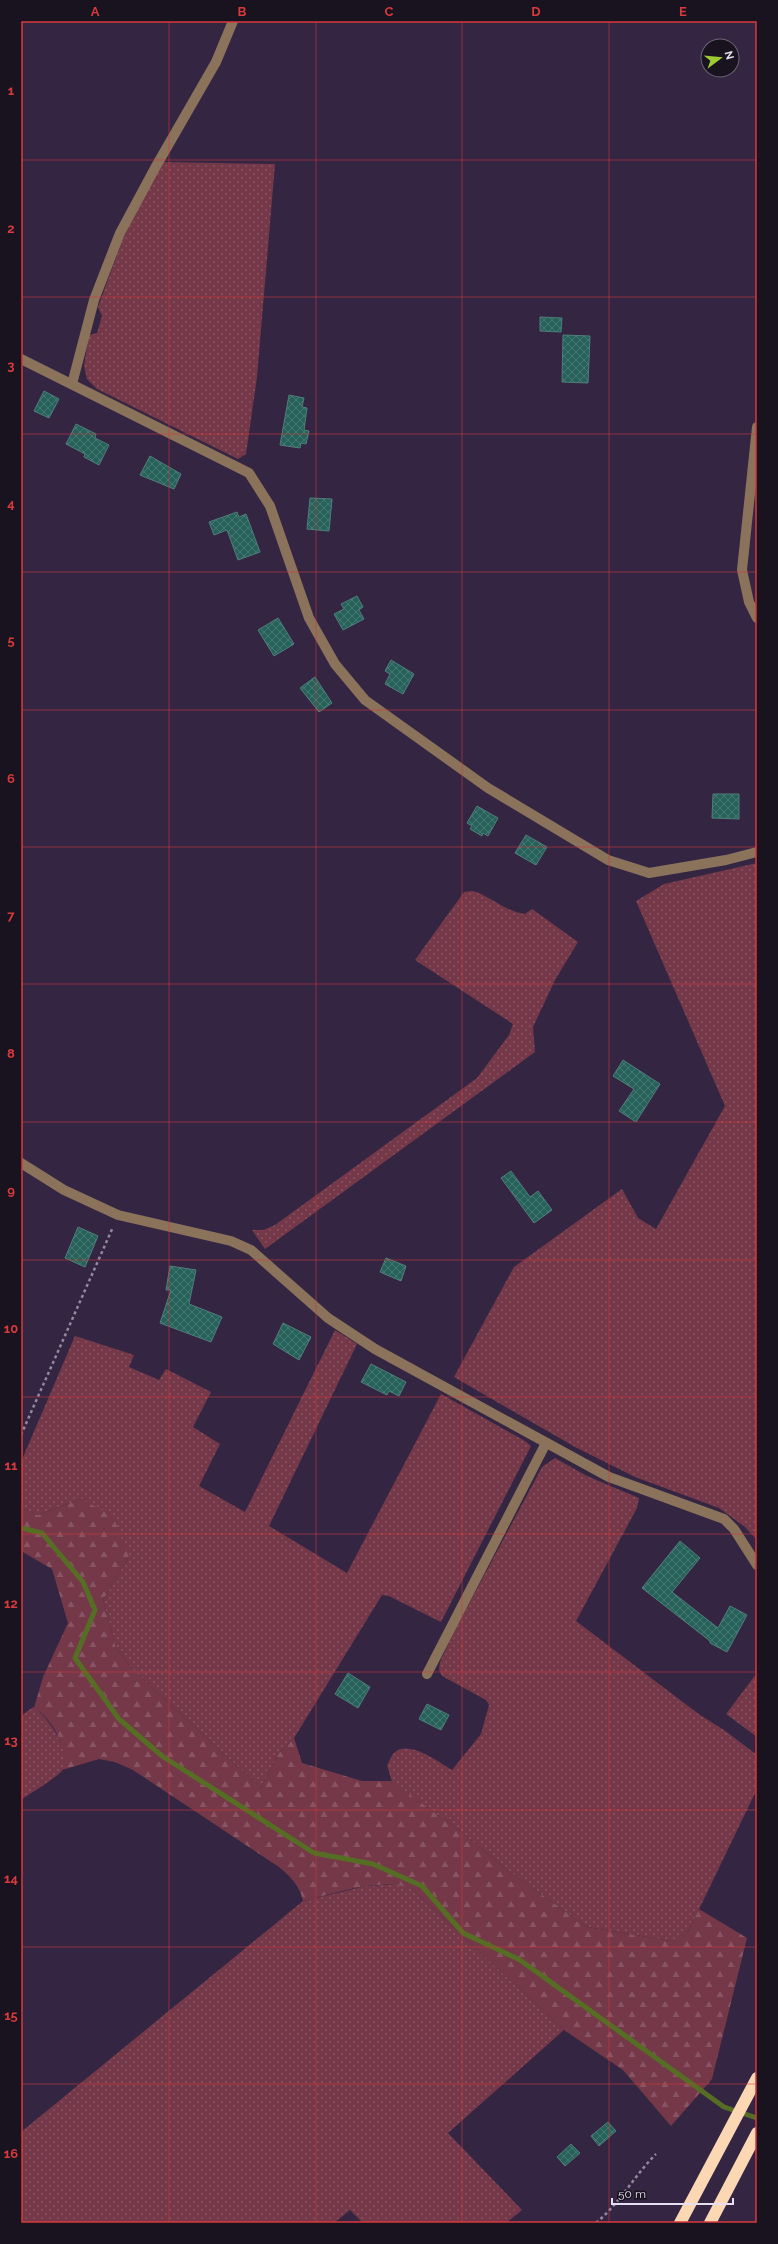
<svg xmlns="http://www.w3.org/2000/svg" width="778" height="2244" font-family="Raleway,sans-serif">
<defs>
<pattern id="green-dots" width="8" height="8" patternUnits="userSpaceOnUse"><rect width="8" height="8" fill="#743848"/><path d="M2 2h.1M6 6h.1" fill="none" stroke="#885463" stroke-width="1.8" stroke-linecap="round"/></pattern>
<pattern id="forest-firs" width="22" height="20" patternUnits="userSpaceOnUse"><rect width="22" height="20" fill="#743848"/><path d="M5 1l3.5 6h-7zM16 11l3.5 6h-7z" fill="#885463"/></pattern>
<pattern id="building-cross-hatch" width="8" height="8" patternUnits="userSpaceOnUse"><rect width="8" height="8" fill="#26615a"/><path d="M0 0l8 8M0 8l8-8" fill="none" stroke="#467772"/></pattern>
</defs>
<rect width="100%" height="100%" fill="#342643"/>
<!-- green -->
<path fill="url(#green-dots)" d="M162,162L275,164L257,377L246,454L238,459L97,389L87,379L84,366L89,335L97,333L102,316L98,307L124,236Z
M757,863V1540L745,1527L719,1508L635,1477L575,1447L454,1377L514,1267L622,1189L638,1218L656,1229L725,1106L636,901L664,884Z
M473,891C492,897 506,912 525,914L532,909L578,942L555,980L533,1027L535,1052L265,1249L252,1230H263L275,1225L477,1078L509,1035L513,1024L415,960L464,892Z
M335,1330L357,1344L269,1526L347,1573L441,1394L525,1441L531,1446L441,1622L389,1596L382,1595L294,1738L279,1753L261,1788L133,1670L116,1648L103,1600L129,1557L81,1499L38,1515L21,1508V1462L75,1336L134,1355L129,1367L159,1380L166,1369L211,1392L193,1427L220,1444L199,1486L245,1512Z
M555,1458L587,1476L639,1498L637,1508L576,1621L700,1715L724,1730L757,1755V1789L689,1930L678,1942L587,1927L510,1872L460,1831L392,1782L387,1765C389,1762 391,1757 393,1754C408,1738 438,1762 452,1770L481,1734L489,1705L486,1700L442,1676L439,1670L440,1662L455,1630L542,1467Z
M757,1673V1737L726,1714Z
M33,1707C47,1715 76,1756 61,1772C53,1780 32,1792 21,1800V1716Z
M402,1884L412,1889L564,2030L448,2133L522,2210L506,2223H363L350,2210L334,2223H21V2132L303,1901L366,1886Z"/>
<!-- forest -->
<path fill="url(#forest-firs)" d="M81,1499L113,1516L129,1557L103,1600L116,1648L133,1670L261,1788L279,1753L294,1738L302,1763L362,1781H391L460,1831L510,1872L587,1927L678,1942L689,1930L699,1909L747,1938L712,2079L671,2126L623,2070L564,2030L412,1889C385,1876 332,1894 303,1901C299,1885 291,1877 279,1867L133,1770L115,1762L99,1759L62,1770C70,1750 52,1718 34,1708L43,1677L68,1623L52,1569L21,1551V1508L38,1515Z"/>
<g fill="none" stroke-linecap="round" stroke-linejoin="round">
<!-- stream -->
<path stroke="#566d24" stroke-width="5" d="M21,1528L42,1533L83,1582L95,1610L75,1658L119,1719L162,1756L314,1853L373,1864L422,1886L463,1933L520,1960L724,2107L757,2118"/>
</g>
<!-- building -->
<path fill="url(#building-cross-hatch)" stroke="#4f7f79" d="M540,317L562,318L561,332L540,331Z
M563,335L590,336L588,383L562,382Z
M44,391L59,399L49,418L34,411Z
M289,395L304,398L302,407L307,408L304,430L309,431L306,444L301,443L300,448L280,445Z
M76,424L96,434L95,438L109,445L99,465L84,457L85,454L66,444Z
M150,456L181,474L174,489L140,475Z
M310,498L332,499L329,531L307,529Z
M237,512L239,517L246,514L260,552L238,560L227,530L214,535L209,522Z
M357,596L363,607L359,610L364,619L343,630L334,614L344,609L341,604Z
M278,618L294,644L274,656L258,630Z
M391,660L414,674L403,694L385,684L390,674L385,671Z
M315,677L332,703L319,712L300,688Z
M713,794H739V819L712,818Z
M477,806L498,818L488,836L483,833L482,836L470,829L472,826L467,823Z
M526,835L547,847L536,865L515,853Z
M623,1060L660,1084L636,1122L619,1111L634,1089L613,1076Z
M511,1171L530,1197L538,1191L552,1210L534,1223L501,1178Z
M78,1227L98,1236L85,1267L65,1258Z
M386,1258L406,1266L401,1281L380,1272Z
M170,1266L196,1270L189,1304L222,1317L211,1342L160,1323L171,1290H166Z
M283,1323L311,1337L299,1360L273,1344Z
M371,1364L406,1382L399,1396L389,1391L387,1395L361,1382Z
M680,1541L700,1558L672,1592L718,1628L730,1606L747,1615L727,1652L710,1643V1641L642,1588Z
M348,1673L370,1687L358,1708L335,1694Z
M427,1704L449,1715L441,1730L419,1719Z
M608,2122L616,2131L599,2146L591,2136Z
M571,2144L580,2153L565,2166L557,2157Z"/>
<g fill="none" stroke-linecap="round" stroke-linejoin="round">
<!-- path -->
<path stroke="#9489a1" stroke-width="2.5" stroke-dasharray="3 3" stroke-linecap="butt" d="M21,1435L113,1227
M596,2223C620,2203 634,2176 656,2154"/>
<!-- minor -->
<path stroke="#8b725b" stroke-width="10" d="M21,359L249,473L270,506L309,618L335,664L365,700L488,788L608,860L649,873L726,860L757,852
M72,384L94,300L120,233L155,168L216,62L233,21
M757,427L742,570L749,602L757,618
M21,1163L64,1190L118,1215L231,1241L251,1250L328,1318L375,1349L609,1477L724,1519L734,1529L757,1565
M427,1674L546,1443"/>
<!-- highway -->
<path stroke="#fcd7b4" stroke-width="12" d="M680,2223L757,2078
M710,2223L757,2133"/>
</g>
<!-- grid -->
<path fill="none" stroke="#d83a3c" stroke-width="1" stroke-opacity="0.55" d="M169,21V2223M316,21V2223M462,21V2223M609,21V2223M21,160H757M21,297H757M21,434H757M21,572H757M21,710H757M21,847H757M21,984H757M21,1122H757M21,1260H757M21,1397H757M21,1534H757M21,1672H757M21,1810H757M21,1947H757M21,2084H757"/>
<!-- border -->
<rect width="778" height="2244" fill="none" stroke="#18131f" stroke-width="44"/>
<!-- north arrow -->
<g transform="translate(720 58) rotate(74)"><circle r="19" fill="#18131f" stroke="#6a6473"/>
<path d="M0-3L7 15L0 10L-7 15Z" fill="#9dca30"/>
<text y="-6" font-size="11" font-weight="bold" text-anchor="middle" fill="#e6def1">N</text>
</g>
<!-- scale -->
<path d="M612 2198v6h121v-6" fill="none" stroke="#e6def1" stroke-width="2"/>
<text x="618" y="2198" font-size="12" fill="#e6def1" stroke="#18131f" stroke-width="3" paint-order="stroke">50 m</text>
<rect x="22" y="22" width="734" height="2200" fill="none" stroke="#d83a3c" stroke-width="1.5"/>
<g font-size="13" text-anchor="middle" font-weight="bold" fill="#d83a3c">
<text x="95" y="16">A</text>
<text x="242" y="16">B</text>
<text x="389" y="16">C</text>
<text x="536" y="16">D</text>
<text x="683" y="16">E</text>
<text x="11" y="95">1</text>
<text x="11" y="233">2</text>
<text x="11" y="370">3</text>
<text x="11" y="508">4</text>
<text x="11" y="645">5</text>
<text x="11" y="783">6</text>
<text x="11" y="920">7</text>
<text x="11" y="1058">8</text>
<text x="11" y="1195">9</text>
<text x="11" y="1333">10</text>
<text x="11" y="1470">11</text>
<text x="11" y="1608">12</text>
<text x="11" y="1745">13</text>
<text x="11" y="1883">14</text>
<text x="11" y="2020">15</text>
<text x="11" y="2158">16</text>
</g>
</svg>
